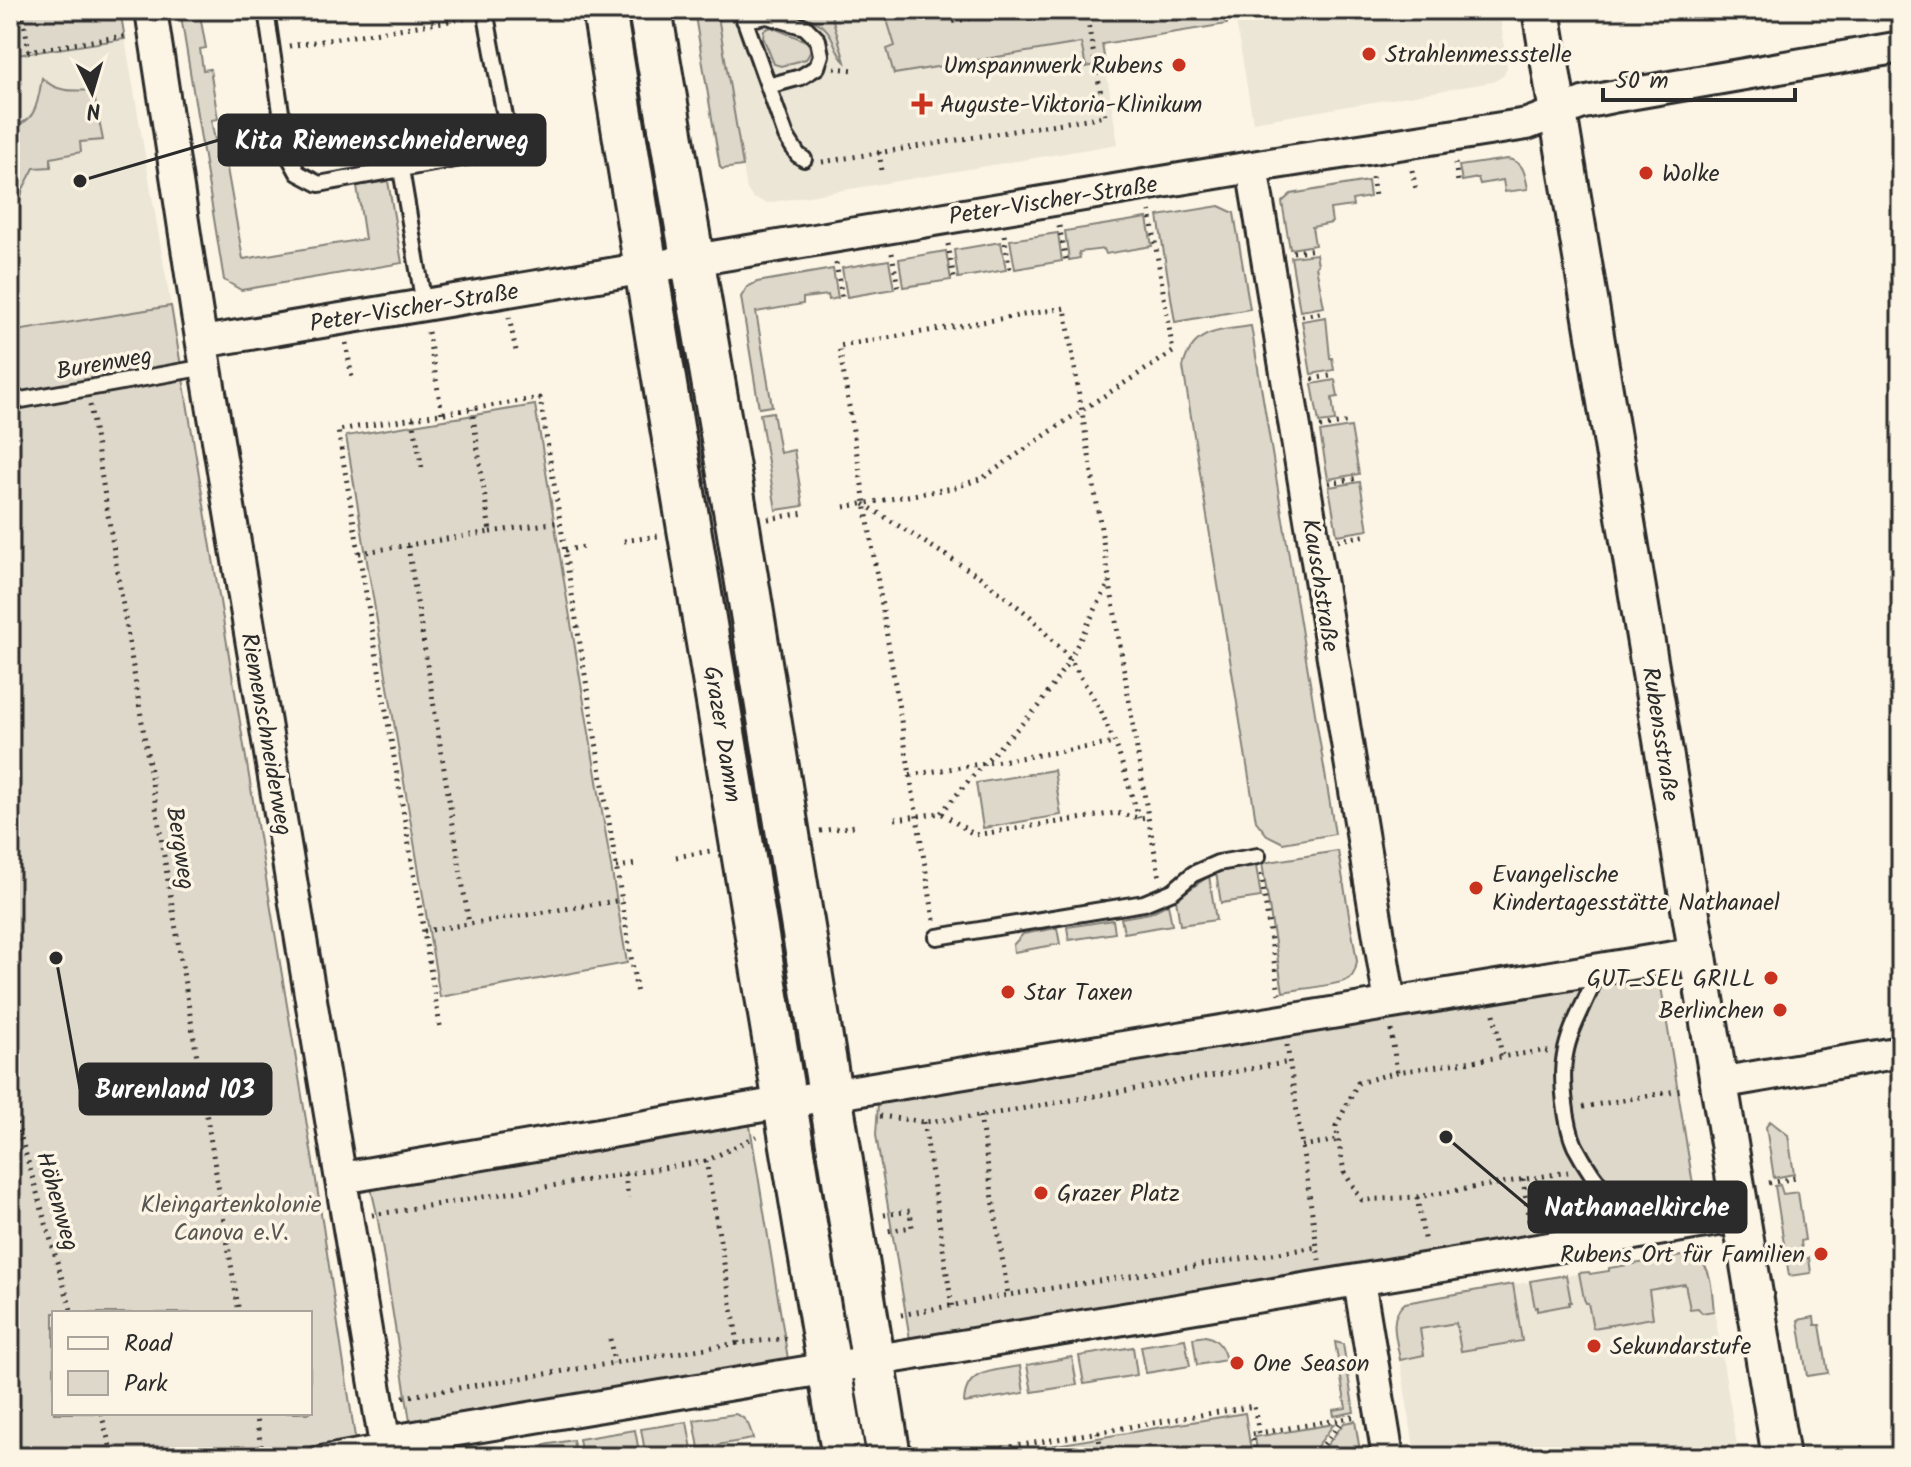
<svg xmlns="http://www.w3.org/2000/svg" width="1911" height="1467" font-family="Kalam,sans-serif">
<rect width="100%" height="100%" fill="#fcf5e5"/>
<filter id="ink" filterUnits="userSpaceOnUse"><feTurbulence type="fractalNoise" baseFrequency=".0125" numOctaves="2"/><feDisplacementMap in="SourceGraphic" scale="16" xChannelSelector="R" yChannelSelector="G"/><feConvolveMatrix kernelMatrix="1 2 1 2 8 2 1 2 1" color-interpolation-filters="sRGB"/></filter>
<g filter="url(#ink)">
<!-- built -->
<path fill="#ece6d7" d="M717,10H1225L1227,24L1102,44L1118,144L767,203L753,198L747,190Z
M1234,10H1499L1507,67L1503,76L1493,82L1253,122Z
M125,39L171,306L10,332V56Z
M1688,1255L1698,1257L1707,1267L1739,1457H1414L1413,1449L1414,1448L1394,1322L1395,1314L1405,1303L1589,1272L1590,1274L1609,1271V1268Z"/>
<!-- green -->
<path fill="#ded8ca" stroke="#84827a" stroke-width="2" fill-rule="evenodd" d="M10,10H120L125,39L10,56Z
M180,10H199L206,48L200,49L203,70L210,69L218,119L211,120L215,140H222L243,259L365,239L357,186L388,181L402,263L241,290L224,280Z
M622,10H634L667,213L656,215Z
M694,10H717L743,166L722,169L720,167Z
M783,10H830L845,62C836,54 836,43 829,33C820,19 798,15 783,10Z
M884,10H1225L1227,24L1102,44L1105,63L1086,67L1081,43L894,74L887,49L895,46Z
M771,27L806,41C812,47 811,53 806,59L781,66L774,64L763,37L764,30Z
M42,78C57,93 74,91 93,90L103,140L80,142L81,152L51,158V167L34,168L23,189L14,222L10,228V126C37,124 38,100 42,78Z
M1507,159C1524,161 1525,174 1528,189L1505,192L1503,180L1480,184L1478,178L1462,181L1459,166Z
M1368,181L1370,197L1352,200L1353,206L1330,209L1332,223L1312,227L1315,245L1290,249L1282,202L1291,194Z
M1219,206L1234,213L1250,309L1175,322L1158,216Z
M1147,218L1152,246L1106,254L1104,249L1079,252L1080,258L1069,260L1065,231Z
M1058,233L1062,261L1015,269L1010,240Z
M1001,242L1006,270L958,278L954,250Z
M946,251L951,280L903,287L899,259Z
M1316,254L1318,265L1316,266L1324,307L1300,311L1291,257Z
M889,260L894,289L847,297L842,268Z
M833,269L838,298L829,300L828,295L803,298V304L756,312L772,406L759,408L741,297L747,287L757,282Z
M171,306L315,1174L358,1457H10V332ZM54,1313H310V1413H54Z
M683,311L743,671L732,672L672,314Z
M1326,317L1330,358H1332L1334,370L1311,374L1302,321Z
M1251,326L1335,834L1283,843L1267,835L1256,821L1183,367C1192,329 1219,331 1251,326Z
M1335,380L1338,397L1332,398L1335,421L1319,423L1312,384Z
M535,405L627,963L440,997L346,436Z
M773,412L780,453L794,450L803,506L776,510L760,414Z
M1351,427L1359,474L1328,479L1320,432Z
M1360,482L1368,530L1337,535L1329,487Z
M747,694L807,1059L796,1061L736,696Z
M1054,770L1061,815L983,828L976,783Z
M1338,851L1357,961C1356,968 1355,974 1349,979C1338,986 1297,989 1283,992L1262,863Z
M1256,866L1261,897L1221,903L1216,872Z
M1209,876L1216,920L1180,925L1176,899Z
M1168,904L1172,925L1124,933L1121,918L1150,913Z
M1113,920L1115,933L1069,940L1067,927Z
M1057,928L1060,944L1014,952L1013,945L1023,934Z
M1659,974L1697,1209L910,1339L876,1135L878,1104Z
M1770,1121L1788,1135L1794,1174L1774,1178L1766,1127Z
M745,1125L750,1126L788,1359L417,1422L410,1421L377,1214L371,1188Z
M821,1145L851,1326L840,1328L810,1146Z
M1780,1185L1783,1194L1798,1192L1805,1240L1801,1241L1803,1259L1809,1258L1811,1273L1789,1276L1775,1186Z
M1688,1255C1714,1260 1711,1290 1714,1311L1702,1313L1698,1308L1690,1309L1685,1284L1649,1290L1653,1318L1593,1328L1588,1303H1586L1584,1299L1579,1273L1589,1272L1590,1274L1609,1271V1268Z
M1566,1275L1571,1302H1569V1305L1537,1311V1307L1535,1308L1530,1281Z
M1513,1284L1522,1341L1461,1351L1456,1323L1420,1329L1424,1355L1400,1360C1397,1340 1387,1317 1405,1303Z
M1814,1317L1815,1325H1820L1828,1373L1807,1376L1798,1320Z
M1205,1336C1218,1338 1223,1348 1226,1360L1197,1365L1193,1338Z
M1185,1339L1190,1366L1146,1373L1141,1346Z
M1335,1342L1343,1344L1354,1412L1334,1416L1333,1410L1346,1408Z
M1133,1347L1137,1375L1084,1384L1079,1356Z
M1072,1357L1077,1385L1032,1392L1027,1365Z
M1020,1366L1024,1393L964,1403C965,1369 993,1371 1020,1366Z
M1245,1413L1252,1457H1009V1453Z
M735,1414C748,1418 750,1427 753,1439L699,1448L694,1420Z
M1355,1421L1361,1457H1318L1344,1423Z
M687,1422L692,1449L646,1457L641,1429Z
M1334,1424L1309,1457H1258L1255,1437Z
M635,1430L640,1457H582L579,1439Z
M573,1440L576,1457H529L527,1448Z"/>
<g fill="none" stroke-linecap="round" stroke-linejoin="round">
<defs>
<path id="service" d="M266,10L287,153L298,173L319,184L401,169L424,305
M741,10L786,136L798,155L804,159
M744,20L767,16L805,27L818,40L821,55L817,67L801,77L768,86
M401,169L483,154L504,145L506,122L485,10
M10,402L206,367
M937,937L1144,903L1173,891L1193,874L1218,863L1258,856
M1598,969C1589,999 1570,1025 1565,1055C1560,1078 1566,1126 1575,1146C1584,1163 1597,1183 1610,1197C1621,1208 1635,1218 1647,1230
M304,1457L385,1442"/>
<path id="minor" d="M151,10L197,314L387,1457
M1252,167L1390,1003
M202,342L1276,163L1527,124L1583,103L1612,97L1901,47
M1719,1083L1901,1052
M342,1178L763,1106L1698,953
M1359,1281L1388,1457
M385,1442L1742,1216"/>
<path id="tertiary" d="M1541,10L1781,1457"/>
<path id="secondary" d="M604,10L666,391L844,1457
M650,10L738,527L889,1457"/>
</defs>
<!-- service casing -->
<use href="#service" stroke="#2b2b2b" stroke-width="20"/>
<!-- minor casing -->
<use href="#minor" stroke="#2b2b2b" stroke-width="36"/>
<!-- tertiary casing -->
<use href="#tertiary" stroke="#2b2b2b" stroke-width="42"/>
<!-- secondary casing -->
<use href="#secondary" stroke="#2b2b2b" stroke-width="48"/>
<!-- path -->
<path stroke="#2b2b2b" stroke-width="5" stroke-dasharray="2 6" stroke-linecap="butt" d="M22,10L29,51L130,35
M948,10L949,22L1019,10
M289,46L469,18
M834,68L855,70
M879,152L882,171
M822,162L1105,116L1087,18L1083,10
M1455,163L1458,182
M1412,170L1416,189
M1372,177L1375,196
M1059,226L1066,260
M1004,235L1010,270
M948,244L954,279
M1293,252L1316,249
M892,253L898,288
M836,263L842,297
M1302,316L1325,312
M509,317L516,351
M428,332L442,414
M346,343L352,378
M1312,379L1335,375
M90,405L239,1313
M413,418L422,469
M1320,427L1350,422
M1329,483L1359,478
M864,504L980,577L1031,617L1070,659L1100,709L1117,748L1139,818
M844,507L953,488L983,478L1082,410L1173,352L1150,211
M768,519L804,513
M490,532L560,522
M1338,540L1369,535
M624,541L658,536
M408,546L469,924
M565,550L584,547
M359,553L490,532L472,409
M910,775L1115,743
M941,813L984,763L1039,706L1070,659L1110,581
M895,819L941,813L975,835L1116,813L1139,818L1148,817
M820,831L855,826
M676,857L710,851
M616,867L638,864
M1261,874L1279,994
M934,920L839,346L1065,308L1148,817L1160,879
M424,931L622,900
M1494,1014L1502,1056
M440,1026L338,430L540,398L637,994
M1391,1030L1397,1072
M1287,1045L1319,1260
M1548,1052L1542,1051L1397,1072L1358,1083L1336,1126L1344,1172L1362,1200L1417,1197L1568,1172
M10,1100L72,1313
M1583,1107L1682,1090
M880,1116L924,1122L980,1116L1290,1062
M980,1116L1008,1295
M924,1122L952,1307
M757,1136L706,1161L738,1343L791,1338
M1302,1146L1338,1140
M625,1174L628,1198
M1523,1179L1530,1226
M1769,1183L1795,1178
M1417,1197L1425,1244
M372,1215L706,1161
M884,1215L910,1211L912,1227L887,1231
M901,1315L1008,1295L1317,1247
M610,1339L614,1363
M403,1397L738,1343
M101,1413L113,1457
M255,1413L263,1457
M1098,1432L1102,1457
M1005,1457L1004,1448L1254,1406L1259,1433L1343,1419
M1255,1457L1252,1434L1259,1433
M1314,1457L1343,1419L1357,1416"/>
<!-- service -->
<use href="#service" stroke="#fcf5e5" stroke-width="14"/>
<!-- minor -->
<use href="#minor" stroke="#fcf5e5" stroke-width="30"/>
<!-- tertiary -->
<use href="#tertiary" stroke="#fcf5e5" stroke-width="36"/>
<!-- secondary -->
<use href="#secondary" stroke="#fcf5e5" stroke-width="42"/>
</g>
</g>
<!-- markers -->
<g fill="#c8321e" stroke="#fcf5e5" stroke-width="3">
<circle cx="1369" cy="54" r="8"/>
<circle cx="1179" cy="65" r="8"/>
<path d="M918 92h8v8h8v8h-8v8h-8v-8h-8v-8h8z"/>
<circle cx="1646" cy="173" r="8"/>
<circle cx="1476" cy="888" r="8"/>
<circle cx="1771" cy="978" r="8"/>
<circle cx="1008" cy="992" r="8"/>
<circle cx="1780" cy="1010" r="8"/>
<circle cx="1041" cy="1193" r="8"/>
<circle cx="1821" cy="1254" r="8"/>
<circle cx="1594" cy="1346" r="8"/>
<circle cx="1237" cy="1363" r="8"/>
</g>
<g text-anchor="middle" stroke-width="7" stroke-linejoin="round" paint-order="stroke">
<!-- poi labels -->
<g font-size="24" fill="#2b2b2b" stroke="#fcf5e5" text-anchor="start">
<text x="1385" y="62">Strahlenmessstelle</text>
<text x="1163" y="73" text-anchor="end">Umspannwerk Rubens</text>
<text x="940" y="112">Auguste-Viktoria-Klinikum</text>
<text x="1662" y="181">Wolke</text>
<text x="1492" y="882">Evangelische<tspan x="1492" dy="28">Kindertagesstätte Nathanael</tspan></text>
<text x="1755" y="986" text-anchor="end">GUT_SEL GRILL</text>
<text x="1024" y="1000">Star Taxen</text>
<text x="1764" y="1018" text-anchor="end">Berlinchen</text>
<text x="1057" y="1201">Grazer Platz</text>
<text x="1805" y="1262" text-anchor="end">Rubens Ort für Familien</text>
<text x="1610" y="1354">Sekundarstufe</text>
<text x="1253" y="1371">One Season</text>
</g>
<!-- street labels -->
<g font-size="24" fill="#2b2b2b" stroke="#fcf5e5">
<text transform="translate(1053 200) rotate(-9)" y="8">Peter-Vischer-Straße</text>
<text transform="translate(414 307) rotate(-9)" y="8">Peter-Vischer-Straße</text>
<text transform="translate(104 363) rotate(-10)" y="8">Burenweg</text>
<text transform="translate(1321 585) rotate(81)" y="8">Kauschstraße</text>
<text transform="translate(267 734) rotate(80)" y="8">Riemenschneiderweg</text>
<text transform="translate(723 734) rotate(81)" y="8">Grazer Damm</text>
<text transform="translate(1661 734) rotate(81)" y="8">Rubensstraße</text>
<text transform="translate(181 848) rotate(81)" y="8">Bergweg</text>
<text transform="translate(58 1201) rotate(74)" y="8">Höhenweg</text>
</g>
<!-- park labels -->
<g font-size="24" fill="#585653" stroke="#fcf5e5">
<text x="231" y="1212">Kleingartenkolonie<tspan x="231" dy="28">Canova e.V.</tspan></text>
</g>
</g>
<!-- callouts -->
<path fill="none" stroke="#2b2b2b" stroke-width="3" d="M80 181L219 140M56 958L80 1089M1446 1137L1529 1207"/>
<g fill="#2b2b2b" stroke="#fcf5e5" stroke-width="3">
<circle cx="80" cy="181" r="8"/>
<circle cx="56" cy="958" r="8"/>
<circle cx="1446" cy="1137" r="8"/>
</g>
<g fill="#2b2b2b" stroke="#2b2b2b" stroke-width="3">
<rect x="219" y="115" width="326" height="50" rx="8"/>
<rect x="80" y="1064" width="191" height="50" rx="8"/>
<rect x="1529" y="1182" width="217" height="50" rx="8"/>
</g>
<g font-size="26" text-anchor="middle" font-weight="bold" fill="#fff">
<text x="382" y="149">Kita Riemenschneiderweg</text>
<text x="175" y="1098">Burenland 103</text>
<text x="1637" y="1216">Nathanaelkirche</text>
</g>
<!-- margin -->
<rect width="1911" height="1467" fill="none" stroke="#fcf5e5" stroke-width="40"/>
<rect x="20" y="20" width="1871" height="1427" fill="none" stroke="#2b2b2b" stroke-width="3" filter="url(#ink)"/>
<!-- legend -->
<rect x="52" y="1311" width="260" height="104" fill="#fcf5e5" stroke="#a8a49b" stroke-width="2"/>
<rect x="68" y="1337" width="40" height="12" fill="#fcf5e5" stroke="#a8a49b" stroke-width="2"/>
<text x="124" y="1351" font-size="24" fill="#2b2b2b">Road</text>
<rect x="68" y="1371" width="40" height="24" fill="#ded8ca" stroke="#a8a49b" stroke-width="2"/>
<text x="124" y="1391" font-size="24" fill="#2b2b2b">Park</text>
<!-- north arrow -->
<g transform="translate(92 92) rotate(175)" stroke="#fcf5e5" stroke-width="6" paint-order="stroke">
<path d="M0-6L14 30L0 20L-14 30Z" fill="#2b2b2b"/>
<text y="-12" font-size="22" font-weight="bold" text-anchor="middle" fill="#2b2b2b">N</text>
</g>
<!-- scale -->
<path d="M1603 88v12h192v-12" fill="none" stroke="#2b2b2b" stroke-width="4"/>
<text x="1615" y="88" font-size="24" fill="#2b2b2b" stroke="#fcf5e5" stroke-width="6" paint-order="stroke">50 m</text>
</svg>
